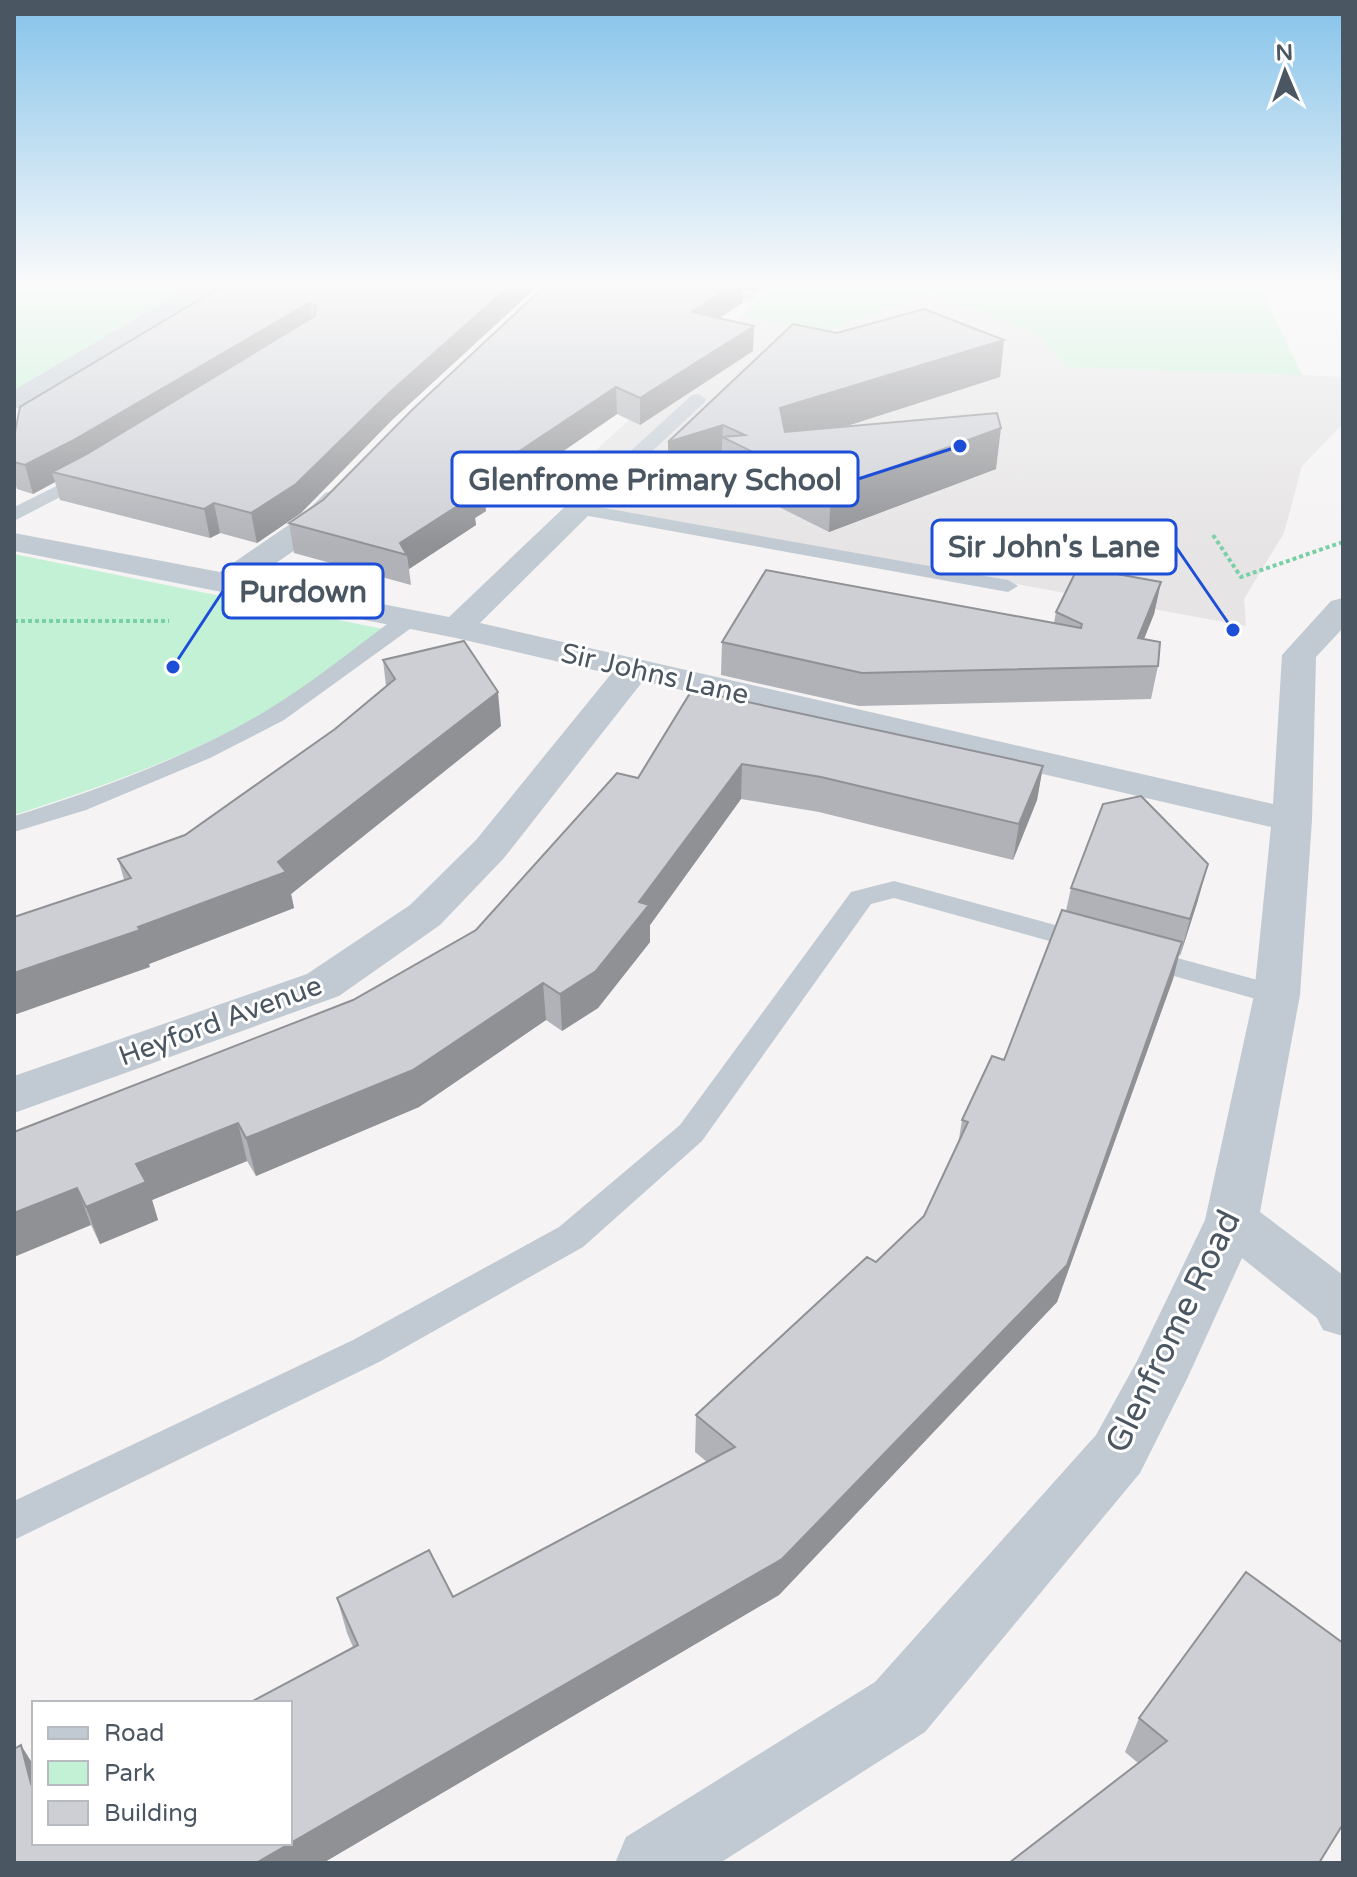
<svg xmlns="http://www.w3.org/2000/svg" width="1357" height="1877" font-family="'Varela Round',sans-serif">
<rect width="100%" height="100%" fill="#f5f3f3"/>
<!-- education -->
<path fill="#e6e4e5" d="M778,283H1258L1302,375L1343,377V424L1302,466L1284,533L1244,599L1246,626L544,498Z"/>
<!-- green -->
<path fill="#c3f1d5" d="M14,283H195L14,390Z
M778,283H1258L1302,375L1067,367L1039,335L932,293L820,333L741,315Z
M14,554L383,629C349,654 316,683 279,705C197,753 105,786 14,815Z"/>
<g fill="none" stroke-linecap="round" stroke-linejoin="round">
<!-- path -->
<path stroke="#7ad0a6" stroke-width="4" stroke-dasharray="4 3" stroke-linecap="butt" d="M1213,535L1241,577L1343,542
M14,621H169"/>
<!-- lane -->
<path fill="#c1cad2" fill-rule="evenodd" d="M656,283H692L749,293L756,297L749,301L663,287Z
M698,394L706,399L704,403L593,506L1008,580L1018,586L1008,592L572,513L570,509L577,500L692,395Z
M91,469L100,474L97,478L14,521V507Z
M406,615L414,616L417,621L414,626L284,720L210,758L86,810L14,832V816C94,792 198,753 269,709C313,682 356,647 398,616Z
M894,881L1099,937L1103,943L1099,949L1089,952L894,898L871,904L702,1141L583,1247L379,1362L14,1540V1501L353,1340L559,1227L680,1125L851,892Z
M1141,948L1287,988L1292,995L1287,1002L1277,1005L1131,964L1127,957L1131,950Z"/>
<!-- street -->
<path fill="#c1cad2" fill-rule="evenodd" d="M196,283H224L23,407L14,409V390Z
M335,490L345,493L350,499C326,533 286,555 253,579L449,617L574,498L584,495L594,498L599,504L594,510L480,623L1273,804L1282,655L1331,601L1343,598V628L1316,657L1312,820L1300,995L1260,1212L1343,1275V1336L1323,1330L1317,1318L1242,1258L1187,1379L1140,1473L925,1732L720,1863H615L626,1837L875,1682L1096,1435L1137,1361L1205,1220L1254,995L1271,827L643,681L504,858L440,925L339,996L14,1113V1076L307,974L410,905L476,840L611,674L456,638L14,551V533L220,572L303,515L325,493Z"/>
</g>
<!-- wall -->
<path fill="#b0b2b7" d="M227,283H541L392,420L301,513L257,543L220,533L210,538L60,500L55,482L33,494L17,489L14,479V437Z
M548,283H767L754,292L743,290L742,303L719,318L753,351L640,425L617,414L485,505L486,511L475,518L476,525L409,569L411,585L294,553L289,523L323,500Z
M837,333L1004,340L1000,377L846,426L996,469L829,532L721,478V466L668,483V442Z
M1161,582L1154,614L1144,639L1158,666L1151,699L859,706L721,675L722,642L1054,623L1056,612Z
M383,660L501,726L291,894L294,908L149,964L150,967L118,859L185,835L335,729L386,686Z
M692,690L1043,766L1037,800L1013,860L819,812L741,799L650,925V942L598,1008L562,1031L546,1020L419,1107L256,1176L247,1161L152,1200L158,1220L100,1244L91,1225L14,1132L353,1000L476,930L638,778Z
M1071,888L1198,900L1180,956L1179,955L1173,979L1057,1302L779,1595L323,1863H14L34,1843L353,1647L347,1633L337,1598L453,1597L707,1462L695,1452L696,1415L876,1262L924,1216L958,1145L962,1120L1004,1060L1066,911Z
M1139,1718L1319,1863L1138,1763L1125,1752Z"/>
<!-- shaded-wall -->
<path fill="#909195" d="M513,283H541L392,420L301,513L257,543L251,513Z
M736,283H743L742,303L692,337V312Z
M754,283H767L754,292Z
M309,303L313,328L80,469L52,472L55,482L33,494L25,465Z
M754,326L753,351L640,425V398Z
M1004,340L1000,377L778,448L780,408Z
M616,387L617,414L485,505L486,511L475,518L476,525L409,569L407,555L400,543L465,494L476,480Z
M723,425L721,466L668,483V442Z
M1001,428L996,469L829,532L831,490Z
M214,503L220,533L210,538L204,509Z
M1161,582L1154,614L1133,666L1138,638Z
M498,692L501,726L291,894L294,908L149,964L150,967L14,1015V973L138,927L278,862Z
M742,764L741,799L650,925V942L598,1008L562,1031L560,994L639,902Z
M1043,766L1037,800L1013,860L1019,824Z
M1208,864L1198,900L1180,956L1190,919Z
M1182,942L1173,979L1057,1302L779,1595L323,1863H256L782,1559Z
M543,983L546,1020L419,1107L256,1176L246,1138Z
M238,1123L247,1161L152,1200L158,1220L100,1244L86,1207L136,1164Z
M77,1188L91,1225L14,1257V1213Z
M21,1745L34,1766V1789L31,1784Z"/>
<!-- building -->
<path fill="#cdcfd5" stroke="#909195" stroke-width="2" d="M227,283H513L389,393L296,484L251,513L214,503L204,509L52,472L87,454L315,316L316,306L309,303L72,441L25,465L14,462V437L20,407Z
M548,283H736L692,312L754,326L640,398L616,387L476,480L483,482L465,494L473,496L400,543L407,555L289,523L323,500L413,409Z
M924,309L1004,340L780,408L785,432L997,413L1001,428L831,490L722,437L745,435L723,425L668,442L793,324L837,333Z
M1078,567L1161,582L1138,638L1160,642L1158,666L862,673L722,642L766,570L1081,628L1082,624L1056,612Z
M464,641L498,692L278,862L286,872L138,927L140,930L14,973V917L131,878L118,859L185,835L335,729L395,679L383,660Z
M692,690L1043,766L1019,824L821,777L742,764L639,902L649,905L596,971L560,994L543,983L413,1070L246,1138L238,1123L136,1164L146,1182L86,1207L77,1188L14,1213V1132L353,1000L476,930L617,773L638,778Z
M1141,796L1208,864L1190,919L1071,888L1103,804Z
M1062,910L1182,942L1067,1265L782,1559L256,1863H14V1749L21,1745L31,1784L34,1782V1843H290V1703H249L358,1645L337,1598L429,1550L453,1597L735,1447L696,1415L867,1257L876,1262L924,1216L968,1122L962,1120L992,1056L1004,1060Z
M1246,1572L1343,1643V1824L1319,1863H1009L1167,1741L1139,1718Z"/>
<!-- sky -->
<linearGradient id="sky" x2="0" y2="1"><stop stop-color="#85c3ea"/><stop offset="0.52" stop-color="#fafafa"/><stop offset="1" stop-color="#fafafa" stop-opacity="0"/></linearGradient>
<rect width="1357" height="546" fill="url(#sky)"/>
<g text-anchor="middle" stroke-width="6" stroke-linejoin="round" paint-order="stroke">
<!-- street labels -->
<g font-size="28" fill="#4a5661" stroke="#fff">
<text transform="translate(655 673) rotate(13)" y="10">Sir Johns Lane</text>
<text transform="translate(220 1020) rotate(-20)" y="10">Heyford Avenue</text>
</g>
<!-- near-street labels -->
<g font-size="34" fill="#4a5661" stroke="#fff">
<text transform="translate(1172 1331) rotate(-64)" y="12">Glenfrome Road</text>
</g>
</g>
<!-- callouts -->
<path fill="none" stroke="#1d4ed8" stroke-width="3" d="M960 446L858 479M1233 630L1176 547M173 667L223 591"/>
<g fill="#1d4ed8" stroke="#fff" stroke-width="3">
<circle cx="960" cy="446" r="8"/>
<circle cx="1233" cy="630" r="8"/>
<circle cx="173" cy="667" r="8"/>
</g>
<g fill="#fff" stroke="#1d4ed8" stroke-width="3">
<rect x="452" y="452" width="406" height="54" rx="8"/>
<rect x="932" y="520" width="244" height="54" rx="8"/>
<rect x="223" y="564" width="160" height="54" rx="8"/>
</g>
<g font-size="30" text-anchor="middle" font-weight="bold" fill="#4a5661">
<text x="655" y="490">Glenfrome Primary School</text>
<text x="1054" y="557">Sir John's Lane</text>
<text x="303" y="602">Purdown</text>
</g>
<!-- border -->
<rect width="1357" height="1877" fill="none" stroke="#4a5661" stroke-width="32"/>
<!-- legend -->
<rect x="32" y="1701" width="260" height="144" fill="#ffffff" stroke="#b7bbc0" stroke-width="2"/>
<rect x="48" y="1727" width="40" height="12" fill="#c1cad2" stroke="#b7bbc0" stroke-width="2"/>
<text x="104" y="1741" font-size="24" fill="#4a5661">Road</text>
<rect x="48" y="1761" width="40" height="24" fill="#c3f1d5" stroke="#b7bbc0" stroke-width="2"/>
<text x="104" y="1781" font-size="24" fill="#4a5661">Park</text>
<rect x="48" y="1801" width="40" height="24" fill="#cdcfd5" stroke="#b7bbc0" stroke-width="2"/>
<text x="104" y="1821" font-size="24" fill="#4a5661">Building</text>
<!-- north arrow -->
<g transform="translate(1285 72) rotate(358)" stroke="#ffffff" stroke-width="6" paint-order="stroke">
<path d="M0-6L14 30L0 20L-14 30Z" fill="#4a5661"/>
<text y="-12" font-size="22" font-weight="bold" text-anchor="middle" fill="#4a5661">N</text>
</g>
</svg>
